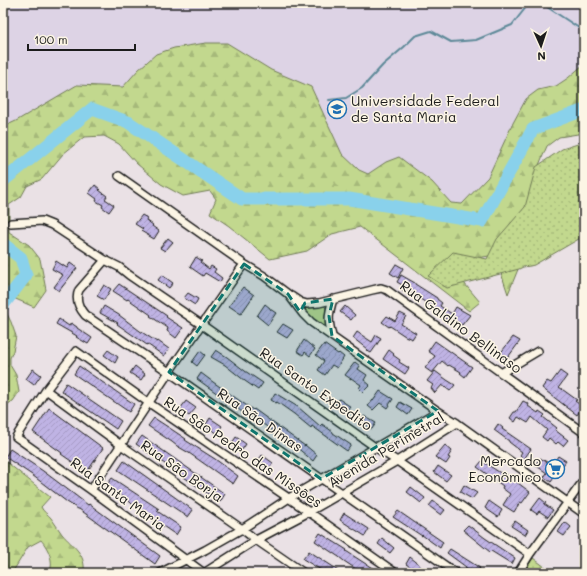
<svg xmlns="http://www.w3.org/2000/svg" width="587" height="576" font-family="Mali,sans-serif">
<defs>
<pattern id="grass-tufts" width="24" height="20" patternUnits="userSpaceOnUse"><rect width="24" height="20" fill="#c2d88e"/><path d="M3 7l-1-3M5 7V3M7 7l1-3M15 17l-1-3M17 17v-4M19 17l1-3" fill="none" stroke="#a6b97a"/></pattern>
<pattern id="forest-firs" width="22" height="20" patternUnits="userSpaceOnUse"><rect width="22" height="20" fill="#c2d88e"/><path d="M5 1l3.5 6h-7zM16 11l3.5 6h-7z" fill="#a6b97a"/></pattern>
<pattern id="park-dots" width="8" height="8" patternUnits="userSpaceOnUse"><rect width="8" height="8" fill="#c2d88e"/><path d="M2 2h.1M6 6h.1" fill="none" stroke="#a6b97a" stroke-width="1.8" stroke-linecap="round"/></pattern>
<pattern id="building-hatch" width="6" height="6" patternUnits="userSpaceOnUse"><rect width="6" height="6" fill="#bfb3e4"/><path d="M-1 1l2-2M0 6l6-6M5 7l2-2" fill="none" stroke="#a499c3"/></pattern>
</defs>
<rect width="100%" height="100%" fill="#eae1e5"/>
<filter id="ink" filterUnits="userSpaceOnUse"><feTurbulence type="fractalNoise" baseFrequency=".025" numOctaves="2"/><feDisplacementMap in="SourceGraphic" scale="8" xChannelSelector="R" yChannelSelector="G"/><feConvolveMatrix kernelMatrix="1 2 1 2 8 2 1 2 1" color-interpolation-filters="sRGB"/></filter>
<g filter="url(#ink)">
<!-- built -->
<path fill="#ddd3e5" d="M3,3H584V120L546,132L489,227L73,98L3,141Z"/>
<!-- grass -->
<path fill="url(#grass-tufts)" stroke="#6f7a55" d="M322,304L326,308L325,318L328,330L311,319L304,311L307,306Z"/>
<!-- forest -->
<path fill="url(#forest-firs)" stroke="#6f7a55" d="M206,43H227L271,70L311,87L342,154L359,170L368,174L386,162L399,157L432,182L451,203L462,204L488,177L513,123L526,99L538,90L556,86L568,78L584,64V133L559,137L547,146L534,177L523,257L508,294L495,255L477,258L464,283L480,302L469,311L360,227L332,234L307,251L270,259L229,226L210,213L216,199L210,191L183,196L161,184L137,164L119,144L104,136L84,137L63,154L42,179L27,186L21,197L9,205V232L29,245L40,259L46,290L34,307L11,297L5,310L11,322L16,336L13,351L10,358V365L16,375L19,392L13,401L3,407V127L16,121L77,85L123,87L138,70L156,54L174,48Z
M3,458L4,460L50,497L41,507C43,512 48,514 51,518C55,523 58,529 62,534C73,547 86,553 84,573H49C55,562 48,548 41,540L28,547L12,573H3Z"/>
<!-- park -->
<path fill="url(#park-dots)" stroke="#6f7a55" d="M584,142V236L534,265L530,266L523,267L519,269L447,288L428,276L453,252L487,259L497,239L525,207L536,167L562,149Z
M533,558L553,573H522Z"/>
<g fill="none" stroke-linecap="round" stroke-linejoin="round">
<!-- stream -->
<path stroke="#5d8998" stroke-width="2" d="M541,3L582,30H584
M329,100L346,98L362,88L383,65L404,47L415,36L431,31L451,42L476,40L512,25L527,6L539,3"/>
<!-- river -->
<path stroke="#89d1eb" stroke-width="13" d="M3,181L92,109L128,122L242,199H349L482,221L533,129L584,110
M3,244L21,258L26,275L3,305"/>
</g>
<!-- building -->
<path fill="url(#building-hatch)" stroke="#1c1c1c" d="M95,185L100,189L99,190L107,196L105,199L114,205L109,212L102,207L103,205L96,201L97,199L89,193Z
M142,215L147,218L146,220L153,225L152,226L159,231L154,239L141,231L143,229L135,224Z
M168,238L173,242L165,251L160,248Z
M196,257L202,261L200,262L209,269L211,266L216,269L214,272L222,278L220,282L205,273L203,276L190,267Z
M56,261L67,268L70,263L77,268L59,291L54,287L63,275L52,269Z
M396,264L403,268L398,278L390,273Z
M162,275L173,283L169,288L158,280Z
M401,275L415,283V284L437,298V299L442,303L440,306L452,314L456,307L470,315L462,325L455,321L453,323L446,319H445L437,314L439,312L425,302L409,292L408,294L402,290L404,286L397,282Z
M119,284L167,316L166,317L183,328L176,338L167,331L168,328L150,316L151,315L128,299L127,300L113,291Z
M104,285L111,289L104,300L97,296Z
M243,287L254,295L241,314L229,306Z
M188,293L198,299L195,305L184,298Z
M265,304L270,308V309L276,313L268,325L257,316Z
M104,306L119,315L140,331L157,342L158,341L169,349L164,356L147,344V345L117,324L118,323L100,313Z
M345,306L355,315L351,320L340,312Z
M400,313L406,316L401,324L416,333L412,339L405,336L390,326L389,327L382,322L387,316L395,321Z
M59,319L69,326L71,323L77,327V328L92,338L88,344L76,337L77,336L56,324Z
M283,324L293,330L287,338L277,332Z
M357,332L372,342L376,335L381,338L376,346L371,353L366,350L367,349L353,338Z
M513,337L520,341L506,360L499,355Z
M304,340L315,349L310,356L305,352L303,355L297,351Z
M435,341L472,367L465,377L460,373L461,372L449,365L448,366L442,361L432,373L425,368L435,356L428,351Z
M324,344L338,354L339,353L344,357L337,368L332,365L325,375L318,370L324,361L316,355Z
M108,350L118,357L115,363L104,355Z
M216,350L227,357L245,371L263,383L258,390L245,381L225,365L211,357Z
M389,350L394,354L393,355L400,360L399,362L409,368L405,374L383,359Z
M200,351L205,355L197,366L192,362Z
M355,362L360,366L358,369L367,375L364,380L370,385L363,392L359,388L361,385L351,378V379L345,375Z
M79,366L134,404L129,412L74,374Z
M135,366L145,374L141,380L130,373Z
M33,369L41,375L34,385L26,379Z
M435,371L447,380L455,385L450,391L442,385L435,393L431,388L433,385L427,381Z
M560,371L567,376L559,387L577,400L575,401L583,407L577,415L542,388L547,381L551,383Z
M201,373L213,382L253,410L254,409L305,446V445L317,455L313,461L295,446L294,447L282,439L283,438L243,410L242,412L229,402L197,379Z
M66,383L121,421L116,429L61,391Z
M380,391L393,399L387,408L380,403L373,410L368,406L373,400V401Z
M275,393L298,407L320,426L322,424L333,432V433L351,445L347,451L312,426L311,428L294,414L277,402L276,403L271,400Z
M339,399L351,407L347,412L335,404Z
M186,401L196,408L189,416L180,409Z
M523,401L529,404L528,406L538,413L539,411L545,415L543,417L557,428L555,430L568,440L563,446L558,442L556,444L549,438L547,441L542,437L547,430L532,417L528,423L518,417L515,422L510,418L514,412H516Z
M400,402L412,409L408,415L397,407Z
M49,408L103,448L87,472L61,454L62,453L33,432Z
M364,416L376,423L372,429L360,422Z
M154,418L171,429L186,439L185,440L215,459L238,476L233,484L216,472L189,453L177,446L172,442L148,426Z
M210,418L222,426L217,433L205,426Z
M498,424L503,428L502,429L531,449L524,459L520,455L522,452L509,442V441L494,430Z
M142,436L225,494L220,502L136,444Z
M236,437L246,444L242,450L232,443Z
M445,445L452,451L448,457L450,458L446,464L435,457Z
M10,449L43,471L75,495L88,505L89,504L160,556L155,564L79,509H78L67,502L32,475L5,457Z
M262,455L273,463L269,469L258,461Z
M558,456L566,461L551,482L544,477L547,473L535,465L540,458L552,465Z
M124,461L193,510L188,517L118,470Z
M482,461L502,474L503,472L510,477L530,492L522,503L520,502L514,512L503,505L510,494L502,488L503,486L477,467Z
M438,466L451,475L446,481L434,472Z
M112,478L159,509L157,511L181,527L176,535L135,507L130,502L106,486Z
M464,485L477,493L472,499L460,492Z
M411,487L425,498L421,503L407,492Z
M540,498L546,503L544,504L553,510L548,517L539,511L537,514L531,510Z
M433,501L445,510L441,515L429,506Z
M489,501L502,510L498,517L485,508Z
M398,511L443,542L440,548L422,535V536L393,517Z
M344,513L369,529L365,536L340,520Z
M515,521L528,530L525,535L511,526Z
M565,522L571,527L564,536L558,532Z
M468,525L485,538L515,558L512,564L491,551L490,552L463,530Z
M320,533L347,550L346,551L352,555L380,573H362L344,561L339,557L315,541Z
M382,538L394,548L390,553L378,544Z
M450,549L480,568L476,573H473L465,568L466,567L447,553Z
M309,551L335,568V569L341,573H326L303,559Z
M410,557L420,565L416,571L406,564Z"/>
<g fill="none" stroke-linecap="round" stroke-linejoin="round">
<defs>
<path id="minor" d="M119,176L244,264L264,276L288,294L303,314L311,322L438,411L457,423L584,514
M11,223L42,221L52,225L105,260L119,267L129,275L202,325L375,447L397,461L530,554
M105,260L79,290C75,299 79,308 85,315L169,372L456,573
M291,296L300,302L307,304L319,303L372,290L381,288L387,290L584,433
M332,336C328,320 328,316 333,299
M501,373L538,351
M46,390L121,445L242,529L256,540L304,573
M91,490L169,372L244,264
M160,573L205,550L242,529L289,498L438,411
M204,573L91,490L16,437L46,390L76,351L149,403L309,512L396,573
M204,573L256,540L309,512L397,461L457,423
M518,573L530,554L584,480"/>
</defs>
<!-- minor casing -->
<use href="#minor" stroke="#1c1c1c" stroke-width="10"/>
<!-- minor -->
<use href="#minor" stroke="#fcf5e5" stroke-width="7"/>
</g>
</g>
<!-- marked area -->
<path fill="#0f766e" fill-opacity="0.2" stroke="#0f766e" stroke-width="3" stroke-dasharray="8 5" stroke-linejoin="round" d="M244,264L288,294L300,312L305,303L333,299L329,316L332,336L438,411L321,479L169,372Z"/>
<!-- icons -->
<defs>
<symbol id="university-ring" viewBox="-11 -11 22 22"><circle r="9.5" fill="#fcf5e5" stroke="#1f6fb2" stroke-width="1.5"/><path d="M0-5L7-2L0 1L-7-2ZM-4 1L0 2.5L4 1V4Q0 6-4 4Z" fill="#1f6fb2"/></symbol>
<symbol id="supermarket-ring" viewBox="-11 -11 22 22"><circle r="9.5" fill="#fcf5e5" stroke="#1f6fb2" stroke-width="1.5"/><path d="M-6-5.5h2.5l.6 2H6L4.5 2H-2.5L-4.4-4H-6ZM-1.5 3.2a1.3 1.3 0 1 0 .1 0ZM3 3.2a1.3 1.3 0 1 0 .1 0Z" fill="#1f6fb2"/></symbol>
</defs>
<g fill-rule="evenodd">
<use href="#university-ring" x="326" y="98" width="22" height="22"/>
<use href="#supermarket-ring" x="544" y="458" width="22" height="22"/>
</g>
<g text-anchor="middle" stroke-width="3" stroke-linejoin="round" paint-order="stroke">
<!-- poi labels -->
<g font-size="14" fill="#1c1c1c" stroke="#fcf5e5" text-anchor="start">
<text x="351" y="106">Universidade Federal<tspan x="351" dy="16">de Santa Maria</tspan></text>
<text x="541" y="466" text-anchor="end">Mercado<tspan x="541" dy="16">Econômico</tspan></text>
</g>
<!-- street labels -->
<g font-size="14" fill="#1c1c1c" stroke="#fcf5e5">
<text transform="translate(461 327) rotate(36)" y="5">Rua Galdino Bellinaso</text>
<text transform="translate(316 389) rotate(35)" y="5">Rua Santo Expedito</text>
<text transform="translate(260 420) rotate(35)" y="5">Rua São Dimas</text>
<text transform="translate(386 450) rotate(-31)" y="5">Avenida Perimetral</text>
<text transform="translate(243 452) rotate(34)" y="5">Rua São Pedro das Missões</text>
<text transform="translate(182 471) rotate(35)" y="5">Rua São Borja</text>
<text transform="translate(118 494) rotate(36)" y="5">Rua Santa Maria</text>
</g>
</g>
<!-- margin -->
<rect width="587" height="576" fill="none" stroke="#fcf5e5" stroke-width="16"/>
<rect x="8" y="8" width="571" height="560" fill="none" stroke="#1c1c1c" stroke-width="1.5" filter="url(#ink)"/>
<!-- north arrow -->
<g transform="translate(541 46) rotate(177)" stroke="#fcf5e5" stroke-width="3" paint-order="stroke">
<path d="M0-3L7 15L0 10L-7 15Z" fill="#1c1c1c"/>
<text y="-6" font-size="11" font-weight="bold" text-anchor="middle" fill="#1c1c1c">N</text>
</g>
<!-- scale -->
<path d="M28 44v6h107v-6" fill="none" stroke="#1c1c1c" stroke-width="2"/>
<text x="34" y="44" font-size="12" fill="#1c1c1c" stroke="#fcf5e5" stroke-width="3" paint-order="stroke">100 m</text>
</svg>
